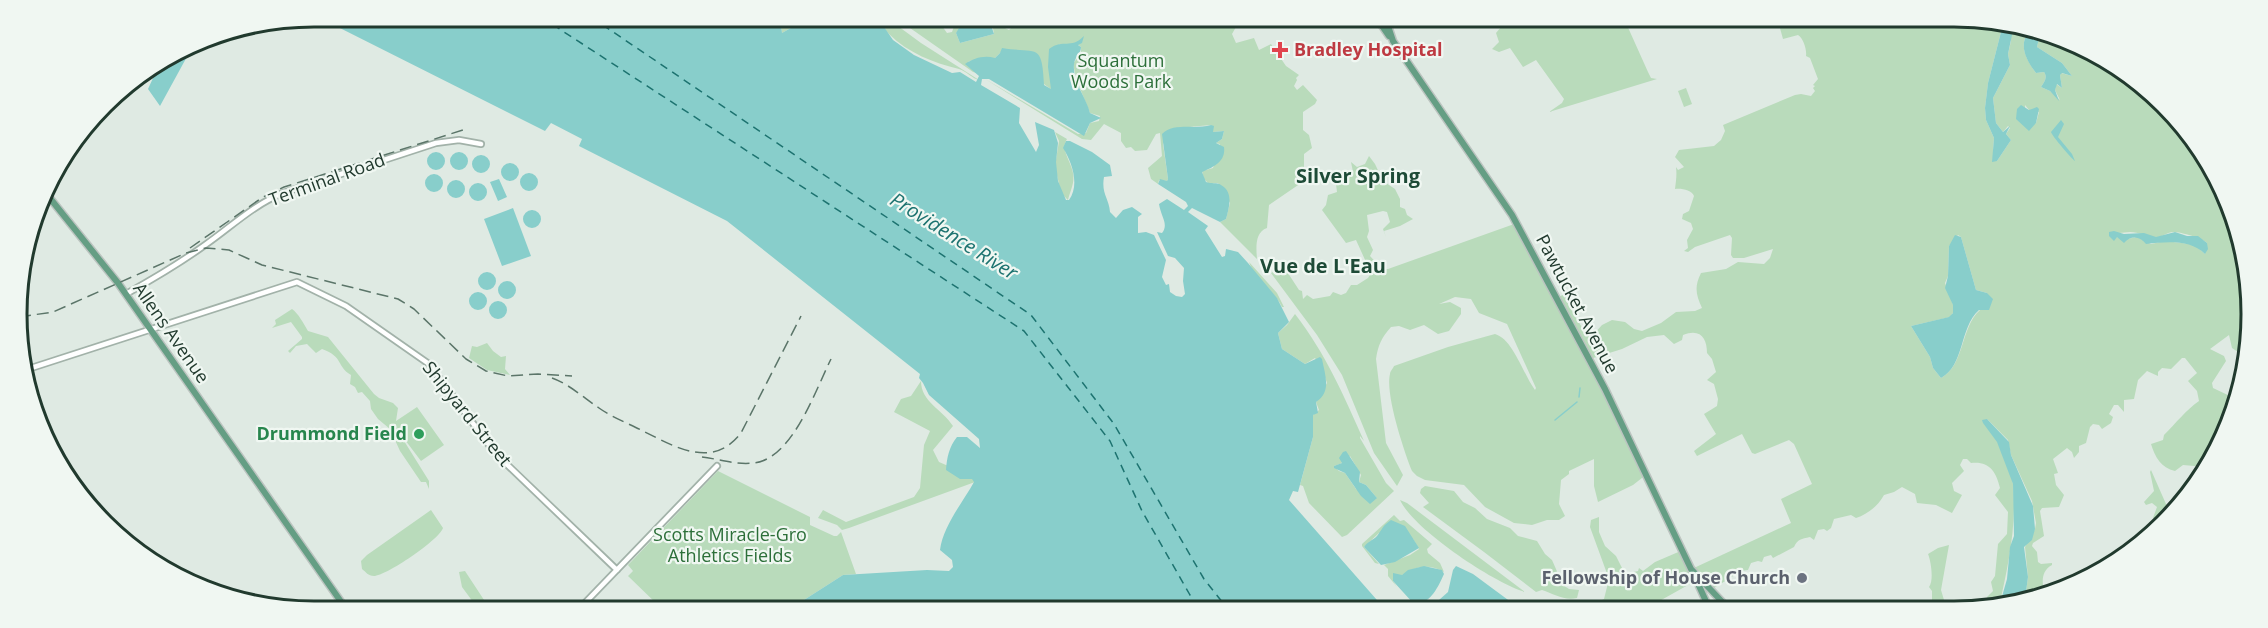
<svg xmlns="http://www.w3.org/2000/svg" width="2268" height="628" font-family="'Open Sans',sans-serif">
<rect width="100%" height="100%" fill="#dfeae3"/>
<!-- green -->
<path fill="#b9dbbb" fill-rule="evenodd" d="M780,18H865L847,24L796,25L782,33Z
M879,18H887L921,43L979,80C973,79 966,71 959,69C934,63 908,53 889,34C884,30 883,23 879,18Z
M916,19H937L947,33L952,32L956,21L963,19L970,20L973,24L968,23L956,33L960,43L994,34L993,28L999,25L1009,30L1017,22L1038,19L1240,20L1232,34L1236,43L1254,38L1259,50L1271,44L1286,66L1299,75L1296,78L1297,80L1294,86L1297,90L1303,85L1317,100L1315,104L1303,112V130L1309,135L1312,148L1304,154V181L1269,205L1267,228C1255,232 1256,247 1257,259L1220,222L1226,219L1230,203L1218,183H1208L1204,179L1202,171L1213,168L1220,144L1216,143L1222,139L1224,131L1213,132L1211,125L1178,128L1163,144L1168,179L1167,181L1159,180L1158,184L1151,179L1148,168L1162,156L1160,133L1156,134L1147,150L1135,151L1131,147L1126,148L1121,141V133L1104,124L1091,140L1082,139L985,79L1078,134L1086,133L1090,123L1099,121L1100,116L1090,113L1077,81L1073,64L1081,52V47L1076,43L1071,46L1059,44L1051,77L1052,90L1001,52L995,58L969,61L967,65L977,73L973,72L910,28Z
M1526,21L1536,23L1541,21H1629L1626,23L1648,72L1651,78L1657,79L1549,112L1562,103L1564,99L1536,60L1523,67L1510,48L1499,52L1492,49L1499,42L1496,33L1501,27L1521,24Z
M1778,21L1997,22L2001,32L1988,83L1985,108L1986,120L1994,138L1993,150L1997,161L2011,140L2006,134L2010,128L2008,126L2003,132L1996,123L1993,98L2010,65L2008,54L2011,41L2008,22L2031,30C2017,43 2026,59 2036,73L2044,72C2048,78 2044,82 2041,87L2050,91L2060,100L2055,90L2056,84L2062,88L2060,75L2061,73L2072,76L2062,63L2037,47L2040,34L2074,48L2075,51L2085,56L2092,64L2096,57L2119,66L2201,148L2246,256V353L2238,352L2232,348L2229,335L2210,349L2224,356L2226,361L2212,383L2213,388L2232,397L2235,403L2221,446L2206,467L2183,465L2175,471C2161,468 2155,457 2151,444L2163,440L2164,435C2176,423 2186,410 2199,401L2197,391L2188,381L2197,373L2185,358H2182L2171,369L2162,368L2158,372V376L2147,371L2138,380L2134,399L2124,400V412L2118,405H2114L2109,414L2113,417L2111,423L2102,429L2099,425L2093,424L2090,427L2086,443L2079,446V452L2074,458L2072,452L2067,448L2053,459L2058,473L2054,474L2056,485L2064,495L2059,507L2042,508L2040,511L2044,536L2033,543L2032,546L2037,552L2038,562L2041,564L2052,563V565C2041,571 2042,582 2044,592L2042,594L2025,599L2028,577L2025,547L2035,529L2036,523L2032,501L2011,455L2008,440L1987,419C1995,438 2011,465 2013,484C2017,526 2008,566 1999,607L1986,609L1989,606L1987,597L1993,591L1991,582L1995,576L1998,544L2007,534L2008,512L1995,495L2000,488C1996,471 1989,461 1971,463L1967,459H1963L1960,465L1964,471L1952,483L1954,491L1962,495L1952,513L1936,505L1917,503L1915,494L1902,487L1894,492L1884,495C1878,506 1868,514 1856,518L1851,515L1834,519L1831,528L1827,531L1824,529L1818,530L1814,540L1810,537C1801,539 1798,539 1794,547L1773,558L1771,555L1764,557L1762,562L1758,561L1751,563L1748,570L1741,571L1711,590L1697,580L1647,608H1599L1600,601L1604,599L1609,579L1590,527L1591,520L1599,517V532L1605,546L1616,556L1625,574L1638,571L1639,568L1643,571L1655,562L1683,550L1690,565L1696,567L1791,523L1781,499L1812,484L1794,444L1789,440L1755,454L1752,453L1742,434L1697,456L1694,451L1716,434L1704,414L1717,406L1718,399L1714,384L1707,380L1716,372L1712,359L1707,353C1707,339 1701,328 1683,335L1682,340L1674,344L1664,335L1647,337L1622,349L1590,359L1647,474L1633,485L1598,502L1594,486V459L1569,471V474L1561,480L1559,504L1565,516L1559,520H1547L1532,525L1514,523L1485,507L1464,485L1425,480L1417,476L1412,471C1404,451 1385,394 1390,374C1390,371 1393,369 1394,366L1448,347L1495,334C1513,339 1523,374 1535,390L1536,388L1507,324L1479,313L1471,299L1455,297L1439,304L1450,302L1461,308V314L1449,331L1438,334L1424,325L1410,330L1399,326L1391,327C1382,337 1378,345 1376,359L1386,443L1403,475L1397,486L1374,453L1342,375L1317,335L1271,273L1284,267L1299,290L1302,291L1303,299L1307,295L1313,299L1330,296L1333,292L1341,295L1346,293L1351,285H1357L1368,278L1371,273L1356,240L1346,243L1322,210L1326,205L1328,195L1337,192L1336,184L1347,181L1353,172L1351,162L1357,167L1365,164L1369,156L1375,164L1383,181L1395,189L1400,199V207L1405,209L1407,215L1413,219L1400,226L1384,231L1386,237L1383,229L1390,222L1387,212L1383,211L1367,215L1369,231L1367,237L1373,250L1370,256L1382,269H1388L1517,223L1557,297L1572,292L1567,300L1568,304L1587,336L1593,335L1602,325L1612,320L1625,322L1634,329L1642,331L1661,323L1676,312L1695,311L1702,308C1696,295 1694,287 1701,273L1726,269L1738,262L1764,264L1770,258L1773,249L1744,258H1733L1731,255L1732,238L1730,235L1695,247L1688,252L1684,251L1688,248L1687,240L1693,229L1691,223L1682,219L1683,214L1689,211L1694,196C1692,190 1681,188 1675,189C1676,181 1677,175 1676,167L1678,170L1684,167L1675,157L1679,150L1714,146L1721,140L1725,131L1723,125L1795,95L1801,94L1811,96L1815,91L1813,88L1815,86L1813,85L1818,79L1810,58L1806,56C1807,49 1803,38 1798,35L1783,39ZM2025,105L2029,110L2039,112L2036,123L2026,128ZM2130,232C2139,232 2149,238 2158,237C2163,236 2167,233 2172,232C2178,231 2203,238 2207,243L2205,254L2196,246L2190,244L2165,241L2151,244L2137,237L2127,239L2117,237L2119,233ZM1958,235L1961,237L1976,290L1987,293L1989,310H1980C1960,328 1965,365 1941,378L1933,368L1930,357L1911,326L1950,317L1955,310L1945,283L1948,276L1949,246Z
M1686,88L1692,104L1684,107L1678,91Z
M1055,132L1067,139C1060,150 1071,161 1073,173C1075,183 1070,191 1068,200L1061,193L1055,166L1059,141Z
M1249,262L1277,293L1284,307H1282C1274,290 1254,278 1249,262Z
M292,309C298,313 304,324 308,331L328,337L374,394L379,398L393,403L398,408L396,421L417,407L444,445L421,461L396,428L429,481V489L426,482H421L400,451L390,429L378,419L371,409L370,401L362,392L358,393L355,387L350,384L351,375C336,366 344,357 322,349L316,353L307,344L296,346L290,353L288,351L302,339V337L291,322L272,328L276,324L275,320Z
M1295,314C1327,356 1343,394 1364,441L1360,436V438L1386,483L1394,491L1347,535L1342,537L1309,503L1303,486L1300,485L1313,437V415L1319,410L1316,402L1327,383L1323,371L1315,358L1305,364L1282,349L1278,333L1287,325ZM1350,456L1361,475L1359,482L1366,485L1377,498L1356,489L1345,473L1339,471L1334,466L1340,464Z
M487,343L493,351L501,357L506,356L505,369L510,375L487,370L469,358L472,346L477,347Z
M921,381C921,402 942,409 953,426L933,450L939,462L974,477L975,482L849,528L842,530L837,525L818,518L823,510L846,522L914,497L920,488L924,445L930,431L894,412L901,399L911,396Z
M2151,470L2166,504L2173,512L2162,526L2161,518H2153L2157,507L2152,503L2146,505L2144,502L2154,491L2150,472Z
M718,471L810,517V525L834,536H837L841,532L856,574L843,575L793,607H660L628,576L633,571L628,565Z
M1425,486L1454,491L1463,502L1475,508L1487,519L1510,528L1518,536L1537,541L1545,554L1552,560L1563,585L1569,589L1579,590L1577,598C1564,601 1554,594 1542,590L1536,592L1484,552L1423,507L1429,503L1420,493L1421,489Z
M1400,500L1407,503L1525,592C1494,583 1413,529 1400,500Z
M431,510L443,528C439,540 386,576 374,576C368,576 366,572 362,569L361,561L367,555Z
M1394,515L1400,521L1404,520L1432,544L1427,549L1428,553L1440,563L1444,572C1425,561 1410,569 1393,581L1397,587L1388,576V569L1384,565L1410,555L1419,549L1413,539L1379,533L1364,547L1379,564L1375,563L1362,546V544Z
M1949,545L1941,590L1944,600L1942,609H1932V591L1929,587C1934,581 1931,561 1928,554L1938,548Z
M465,571L488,606H476L462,587L459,572Z"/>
<!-- water -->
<path fill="#88cecb" d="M318,17L780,18L782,33L796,25L847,24L861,19L877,22L884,27L893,40L914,55L952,73L960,72L976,82L979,76L965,64C974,58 984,55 995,58L1000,53L1002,48C1037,54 1042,41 1044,85L1051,89L1048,67L1049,49C1064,38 1070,50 1084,36L1082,43L1078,45L1081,47C1081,54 1075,56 1074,64C1072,81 1086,97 1090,113L1101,118L1090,123L1084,136L989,79H982L981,85L1020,108L1019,123L1036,152L1039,145L1035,122L1054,130L1058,143L1056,162L1058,181L1066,200H1069C1080,185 1072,162 1063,148L1066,141H1070L1092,152L1110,165L1112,176L1104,177C1101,194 1109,198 1110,212L1116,218L1123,210L1132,207L1142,214L1138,217V233L1146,232L1154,235L1166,260L1162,277L1166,285L1169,284L1170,292L1176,296L1182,297L1185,294L1183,281L1184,268L1175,258L1168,256L1157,232L1162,233C1169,224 1161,217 1159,204L1167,199L1184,210L1188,206L1186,202L1158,184L1160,179L1167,181L1168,179L1162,134C1174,122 1195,130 1211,125L1214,126L1213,132L1224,131L1222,139L1216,143L1224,147C1226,162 1213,167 1202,172L1206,182C1211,184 1217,182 1221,185C1234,192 1229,208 1226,219L1220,222L1192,208L1188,212L1208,226L1205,230L1222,257L1225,256L1226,249L1238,252L1248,263L1277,298L1289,322L1278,333L1282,349L1305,364L1320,357L1322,359C1325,375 1332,392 1316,402L1318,413L1313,415V437L1298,492L1293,491L1289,500L1384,608L793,607L843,575L927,570L949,571L953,567L952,560L940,550C943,526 963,502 974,482L972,479H960L946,470C947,457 949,447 957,437H967L980,448L979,439L929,395L923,383L919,378L920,374L727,221L579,146L582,139L551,123L545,131Z
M1997,22H2008L2012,35L2008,54L2010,65L1993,98L1996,123L2003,132L2010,126L2006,134L2011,140L1997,161L1992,162L1994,138L1986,120L1985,108L1988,83L2001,32Z
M968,23L991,25L994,34L960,43L956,33L959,28Z
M2031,30L2040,34L2037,47L2062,63L2072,76L2062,73L2060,75L2062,88L2057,84L2055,90L2059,101L2050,91L2041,87C2044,82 2048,78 2044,72L2036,73C2026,60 2017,43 2031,30Z
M195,42L160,106L148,89L159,65Z
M2021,105L2029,110L2037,107L2039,109L2036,123L2029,131L2016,119L2017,109Z
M2061,120L2064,124L2058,137L2072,154L2075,161C2072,159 2052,136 2051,132Z
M450 161a9 9 0 1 1 18 0a9 9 0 1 1-18 0Z
M427 161a9 9 0 1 1 18 0a9 9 0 1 1-18 0Z
M472 164a9 9 0 1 1 18 0a9 9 0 1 1-18 0Z
M501 172a9 9 0 1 1 18 0a9 9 0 1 1-18 0Z
M520 182a9 9 0 1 1 18 0a9 9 0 1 1-18 0Z
M425 183a9 9 0 1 1 18 0a9 9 0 1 1-18 0Z
M499,179L507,197L498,201L490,182Z
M447 189a9 9 0 1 1 18 0a9 9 0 1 1-18 0Z
M469 192a9 9 0 1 1 18 0a9 9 0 1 1-18 0Z
M513,208L531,256L502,266L484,219Z
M523 219a9 9 0 1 1 18 0a9 9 0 1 1-18 0Z
M2114,231L2124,234L2144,233L2156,237L2175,232L2187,236H2198L2207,243L2208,249L2205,254C2190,239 2166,242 2146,244C2140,236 2131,235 2124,243L2117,237L2114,241L2109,236V232Z
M1955,235L1961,237L1976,290L1987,293L1993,299L1989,310H1979C1959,328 1965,365 1941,378L1933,368L1930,357L1911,326L1949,317L1953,313V305L1945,288L1948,276L1949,246Z
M478 281a9 9 0 1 1 18 0a9 9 0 1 1-18 0Z
M498 290a9 9 0 1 1 18 0a9 9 0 1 1-18 0Z
M469 301a9 9 0 1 1 18 0a9 9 0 1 1-18 0Z
M489 310a9 9 0 1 1 18 0a9 9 0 1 1-18 0Z
M1987,419L2009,442L2011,455L2033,506L2035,529L2032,540L2024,547L2028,577L2025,599L1999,607L2007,579L2010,547L2014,536L2013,484L1997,442L1983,423L1982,420Z
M1346,451L1360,472L1359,482L1366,485L1377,498L1370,504L1361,496L1345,473L1334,468V466L1342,463L1339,458L1343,452Z
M1391,520L1405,526L1419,548L1395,562L1381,565L1364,547C1368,541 1372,541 1377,536C1382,530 1382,526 1391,520Z
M1424,566L1442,570L1444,574C1438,587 1430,606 1413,603L1393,581V573L1402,575L1408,570Z
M1456,566L1473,574L1519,608H1430L1448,592L1453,570Z"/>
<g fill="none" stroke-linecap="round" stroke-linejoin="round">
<!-- stream -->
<path stroke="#88cecb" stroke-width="1.5" d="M1579,397L1580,388
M1555,420L1577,402"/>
<!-- ferry -->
<path stroke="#1d7370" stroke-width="1.5" stroke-dasharray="8 6" stroke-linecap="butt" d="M541,17L1024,331L1110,441L1142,511L1190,595L1199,608
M591,17L1031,315L1114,424L1204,579L1227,608"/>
<defs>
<path id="tertiary" d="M126,294C153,279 180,263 205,245C231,227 253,205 283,193L436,143L459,140L481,144
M25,370L297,282L346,306L429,364L495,453L617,570
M582,606L717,466"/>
<path id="primary" d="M1378,20L1389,36
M1386,20L1393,41L1512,215L1605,389L1691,569L1729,609
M45,192L118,283L344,606
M1695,577L1709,608"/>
</defs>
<!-- tertiary casing -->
<use href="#tertiary" stroke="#a2b2a9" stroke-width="8"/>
<!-- primary casing -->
<use href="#primary" stroke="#bcc4c0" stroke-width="9"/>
<!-- tertiary -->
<use href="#tertiary" stroke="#fff" stroke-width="4.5"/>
<!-- primary -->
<use href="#primary" stroke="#659e84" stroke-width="6"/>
<!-- rail -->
<path stroke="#5b7569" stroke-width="1.5" stroke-dasharray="12 6" stroke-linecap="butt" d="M190,248L263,197L284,187L466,129
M19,317L53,312L186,253L206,248L229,250L262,265L398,299L414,309L466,359L486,371L508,376L538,374L572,376
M552,378C569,384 584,398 599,408C613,418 630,424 645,432C677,448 713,469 741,433L801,316
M702,457C719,459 736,465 753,463C792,460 815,391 831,359"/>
</g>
<!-- markers -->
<path fill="#e0444e" stroke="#f0f7f2" stroke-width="2" d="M1277 41h6v6h6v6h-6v6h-6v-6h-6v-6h6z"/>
<circle fill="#2e9e5b" stroke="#f0f7f2" stroke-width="2" cx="419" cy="434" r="6"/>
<circle fill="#6b7280" stroke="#f0f7f2" stroke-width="2" cx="1802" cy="578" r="6"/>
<g text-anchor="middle" stroke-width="4.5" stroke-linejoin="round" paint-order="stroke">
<!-- health labels -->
<g font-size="18" font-weight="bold" fill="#be3a42" stroke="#f0f7f2" text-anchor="start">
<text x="1294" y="56">Bradley Hospital</text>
</g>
<!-- park labels -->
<g font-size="18" fill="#2c6f39" stroke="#f0f7f2">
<text x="1121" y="67">Squantum<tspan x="1121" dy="21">Woods Park</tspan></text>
<text x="730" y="541">Scotts Miracle-Gro<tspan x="730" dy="21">Athletics Fields</tspan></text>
</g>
<!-- street labels -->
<g font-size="18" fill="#213a2e" stroke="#f0f7f2">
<text transform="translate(327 180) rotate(-20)" y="6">Terminal Road</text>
<text transform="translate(1577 304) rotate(62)" y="6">Pawtucket Avenue</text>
<text transform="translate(171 333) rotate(55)" y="6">Allens Avenue</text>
<text transform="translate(467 414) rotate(51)" y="6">Shipyard Street</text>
</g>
<!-- leisure labels -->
<g font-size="18" font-weight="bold" fill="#27864d" stroke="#f0f7f2" text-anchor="end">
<text x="407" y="440">Drummond Field</text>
</g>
<!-- worship labels -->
<g font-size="18" font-weight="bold" fill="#5b616d" stroke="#f0f7f2" text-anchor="end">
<text x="1790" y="584">Fellowship of House Church</text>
</g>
<!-- neighbourhood labels -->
<g font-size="20" font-weight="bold" fill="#1e4b37" stroke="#f0f7f2">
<text x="1358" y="183">Silver Spring</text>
<text x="1323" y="273">Vue de L'Eau</text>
</g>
<!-- water labels -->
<g font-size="20" font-style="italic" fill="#1d7370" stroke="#f0f7f2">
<text transform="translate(954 236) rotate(32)" y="7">Providence River</text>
</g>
</g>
<!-- crop -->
<path d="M0 0H2268V628H0ZM314 27H1954A287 287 0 0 1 2241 314V314A287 287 0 0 1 1954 601H314A287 287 0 0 1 27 314V314A287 287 0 0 1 314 27Z" fill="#f0f7f2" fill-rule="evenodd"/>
<path fill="none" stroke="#213a2e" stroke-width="3" d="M314 27H1954A287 287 0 0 1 2241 314V314A287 287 0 0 1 1954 601H314A287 287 0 0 1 27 314V314A287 287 0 0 1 314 27Z"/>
</svg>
